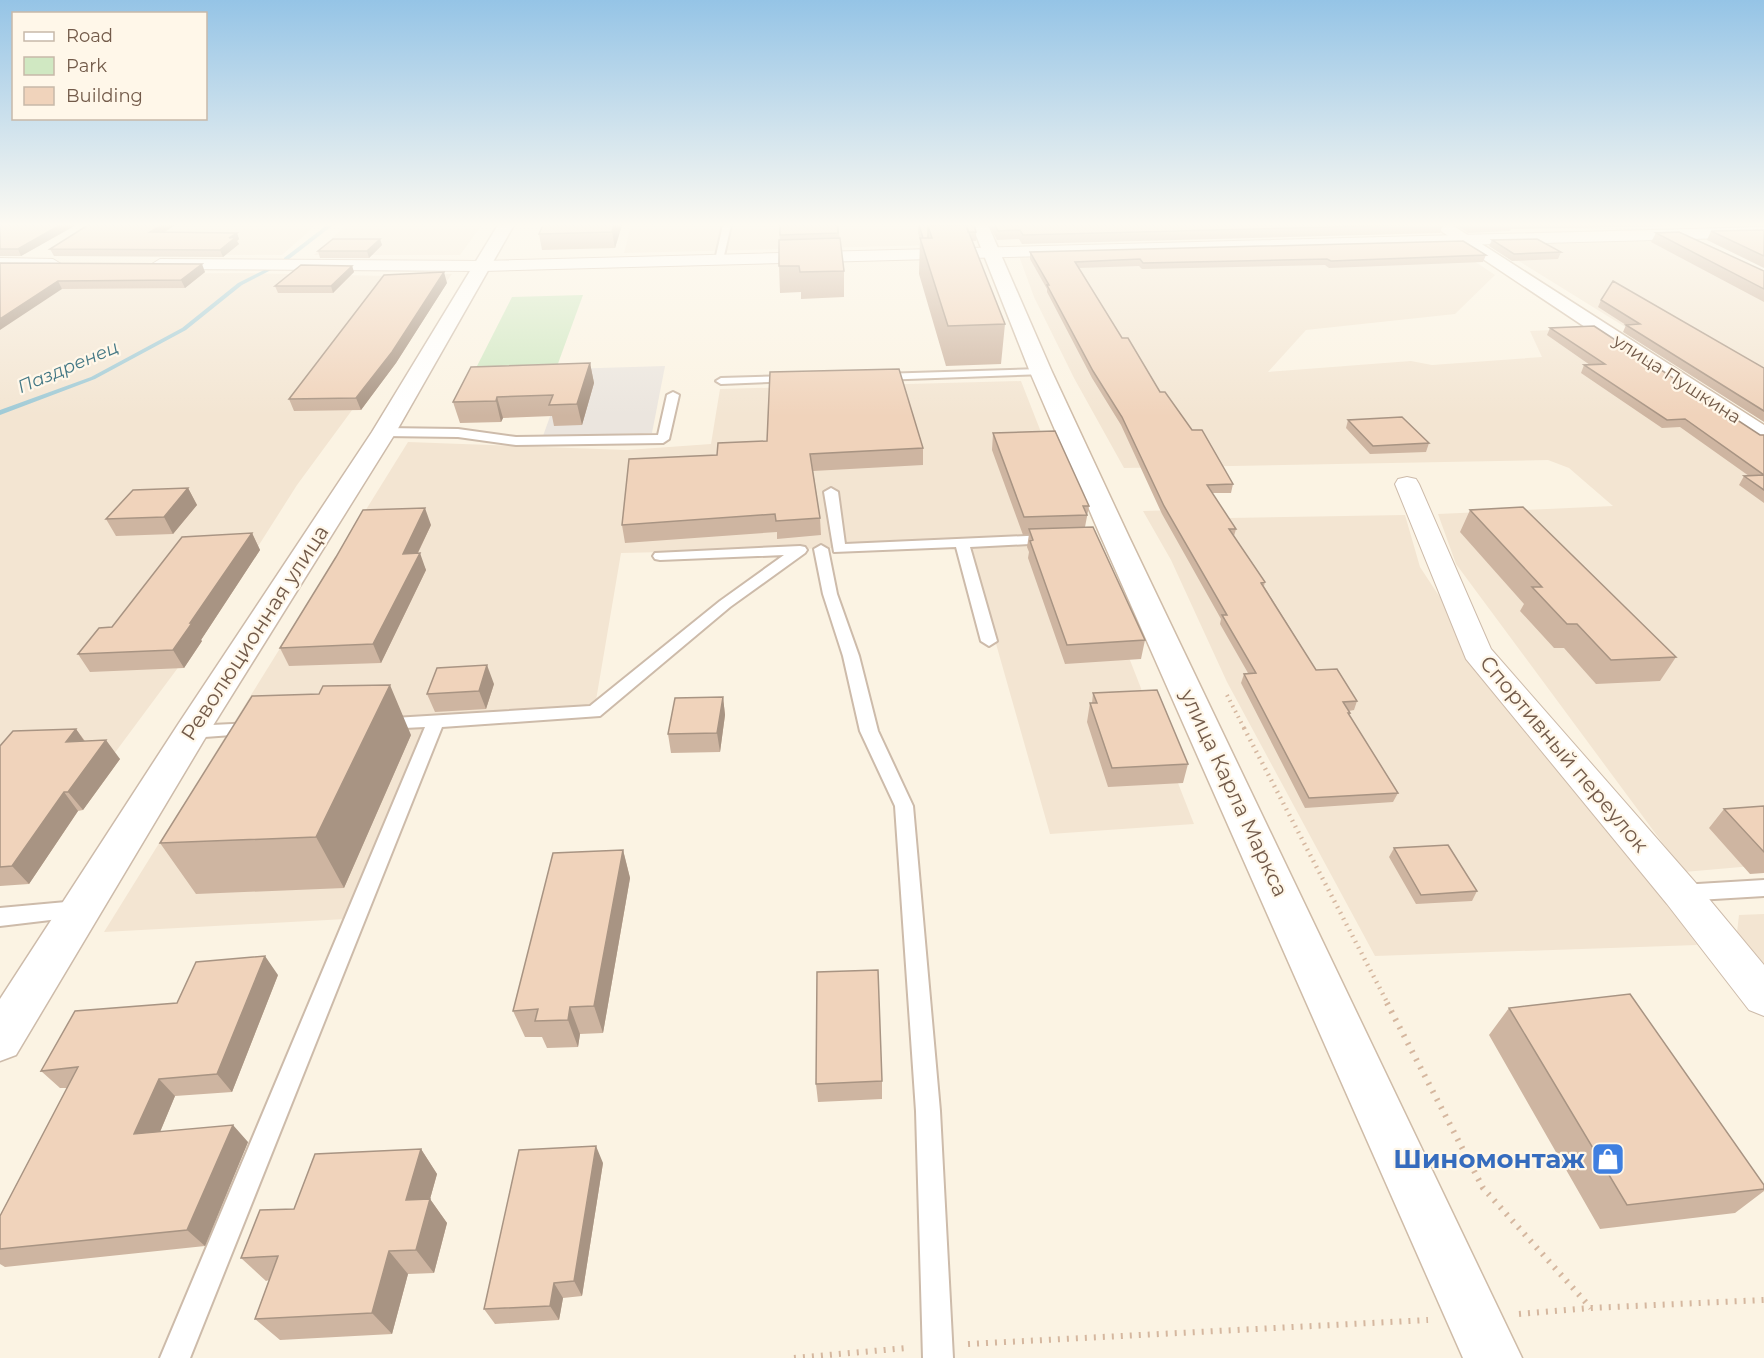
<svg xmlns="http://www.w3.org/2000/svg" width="1764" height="1358" font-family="Montserrat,sans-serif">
<rect width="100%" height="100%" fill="#fbf3e3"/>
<!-- residential -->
<path fill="#f3e5d2" d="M112,225H316L282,255L61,254Z
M346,225H482L460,255H314Z
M631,225H965L972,244L624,253Z
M1673,240L1764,284V413L1493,245Z
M1453,247L1495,275L1455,314L1306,330L1268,372L1411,361L1432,365L1542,357L1530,331L1574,329L1764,454V865L1684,872L1456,564L1438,514L1613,506L1569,468L1548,460L1124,468L1074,378L1034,297L1019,256Z
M243,273L389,276L452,274L297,485L200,638L25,874L0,876V293L105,274Z
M1021,381L1194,824L1050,834L968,545L621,553L594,712L443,724L364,918L104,932L408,442L627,450L711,444L720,389Z
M1211,509L1230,518L1405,515L1420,567L1466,637L1611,824L1697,945L1375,956L1227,682L1171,560L1143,511Z
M1764,914V976L1736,941L1739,915Z"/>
<!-- industrial -->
<path fill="#ebe5de" d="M665,366L652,433L543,436L567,369Z"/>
<!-- green -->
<path fill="#d0e8c2" d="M583,295L556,369L474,372L512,297Z"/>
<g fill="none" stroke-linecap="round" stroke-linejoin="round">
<!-- stream -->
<path fill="#9fcad6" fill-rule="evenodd" d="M327,225H333L288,260H284V258Z
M266,269L271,270L242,285L186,330L95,379L0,415V410L91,377L182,328L238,283Z"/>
<defs>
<path id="service" d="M723,225H731L723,260L719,263L715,260Z
M1041,369L1045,370V374L880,380L875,377L880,374Z
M792,376L797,379L796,381L721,384L716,381L721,378Z
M673,392L679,395L669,439L663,443L516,445L458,437L384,436L378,432L384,428L458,429L516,437L658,435L667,395Z
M831,488L838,492L845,544L1048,535L1055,539L1048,543L970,547L997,641L989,646L981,641L956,547L834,552L824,492Z
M821,545L828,549L837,594L859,656L878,731L913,806L940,1111L953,1358H923L916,1111L895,806L860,731L843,656L823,594L814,549Z
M800,546L805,547L807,550L805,553L730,607L600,716L442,727L190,1358H160L425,727L383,729L377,727L374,723L377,719L590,706L720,601L784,555L660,560L655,559L653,556L655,553Z
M253,723L259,725L262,729L259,733L191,738L185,736L182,732L185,728L191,726Z
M1764,880V896L1681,901L1674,899L1671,893L1674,887L1681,885Z
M77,901L84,904L87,910L84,916L0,926V908Z"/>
<path id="minor" d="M1764,227V237L484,271L160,269L152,264L160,259L484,261Z
M0,258L53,259L61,264L53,269L0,268Z
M1407,477L1416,479L1419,484L1491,649L1695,882L1764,965V1016L1749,1010L1667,904L1466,659L1395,484L1398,479Z"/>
<path id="tertiary" d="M498,225H514L396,432L204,740L16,1055L0,1061V999L179,723L372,432Z"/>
<path id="secondary" d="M972,225H988L1052,372L1129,537L1522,1358H1463L1101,537L1030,372Z
M1432,225H1452L1764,425V443L1756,441Z"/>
</defs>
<!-- service casing -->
<use href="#service" stroke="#cdbbaa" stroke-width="4"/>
<!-- minor casing -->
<use href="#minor" stroke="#cdbbaa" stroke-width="2"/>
<!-- tertiary casing -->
<use href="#tertiary" stroke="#cdbbaa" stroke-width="3"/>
<!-- secondary casing -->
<use href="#secondary" stroke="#cfbca8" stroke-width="3"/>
<!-- path-far2 -->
<path stroke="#d5b79f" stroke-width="4" stroke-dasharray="1.5 4.5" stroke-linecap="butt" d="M1227,695L1245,730"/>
<!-- path-far1 -->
<path stroke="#d5b79f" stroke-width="4.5" stroke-dasharray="1.5 5" stroke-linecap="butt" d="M1244,728L1388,1004"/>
<!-- path -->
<path stroke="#d5b79f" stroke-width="6" stroke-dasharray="2 7" stroke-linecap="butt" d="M1387,1003L1483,1188L1591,1308
M1519,1314L1591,1308L1764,1300
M968,1344L1428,1320
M794,1358L907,1348"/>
<!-- service -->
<use href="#service" fill="#fff" fill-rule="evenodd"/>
<!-- minor -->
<use href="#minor" fill="#fff" fill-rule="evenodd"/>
<!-- tertiary -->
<use href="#tertiary" fill="#fff" fill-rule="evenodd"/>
<!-- secondary -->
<use href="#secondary" fill="#fff" fill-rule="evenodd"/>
</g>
<!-- wall -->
<path fill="#ceb5a1" d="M0,225H76L21,256H0Z
M88,225H175L164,233H237L239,239L237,241L239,244L223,257L54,256L50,249Z
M622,225L615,248L542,250L539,234Z
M780,225H838L844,271V297L801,299V292L780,293L779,266Z
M918,225H974L976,232V241H972L1005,324L1001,364L946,366L919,274L920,238L918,233Z
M989,225H1443L1440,233L1022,244L1019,239L997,240Z
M1456,225H1721L1511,229L1510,231L1468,233Z
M1764,230V268L1707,240L1711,231Z
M1656,233L1764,271V302L1651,242Z
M380,239L382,245L369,258H320L318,251Z
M1492,240L1561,252L1558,259L1512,261L1489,246Z
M1030,252L1486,255L1483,262L1329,268L1325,265L1142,269L1139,266L1079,268L1122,338L1160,392L1192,430L1233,484L1231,493H1212L1236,529L1234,536L1265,582L1264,586L1316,670L1357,701L1354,710L1349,711L1350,713L1349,715L1398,793L1393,802L1305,808L1241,683L1244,674L1248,673L1220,624L1221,619L1162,514L1121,425L1092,378L1047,292V289L1030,259Z
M0,263L205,272L185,288L62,289Z
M352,266L354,272L333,293H278L275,286Z
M447,283L396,363L361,410L294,411L289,399Z
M1601,300L1764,368V422L1623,332L1626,325L1598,307Z
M1550,328L1760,435H1764V503L1739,485L1744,476H1749L1680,427L1662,428L1581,373L1584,365H1590L1547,335Z
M590,363L594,383L582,425L554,426L552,416L503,418L501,422L460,423L453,402Z
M1348,420L1429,443L1426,452L1370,454L1346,428Z
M993,433L1089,506L1085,527L1145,640L1141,659L1065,664L1028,558L1029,552L1027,547L1029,534L1023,535L992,450Z
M923,448V465L813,471L820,518L821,535L777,539V532L625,543L622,525L629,459Z
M188,488L197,505L173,534L116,536L106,519Z
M1470,510L1676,657L1660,681L1596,684L1564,648H1554L1520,611L1524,604L1460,532Z
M431,525L418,553L426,570L381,663L289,666L280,648Z
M252,533L260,550L201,640L202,641L184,668L90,672L78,654L112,627Z
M494,684L486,709L435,712L427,694Z
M1093,693L1188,764L1183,783L1108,787L1087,722L1090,703H1092Z
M723,697L725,715L720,752L671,753L668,734Z
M76,729L85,741L120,759L83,810L78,811L29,884L0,886V746Z
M411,735L344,888L196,894L160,843Z
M1764,806V873L1750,874L1709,828L1724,809Z
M1394,848L1477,891L1472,901L1416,904L1389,857Z
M623,850L630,878L603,1033L580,1034L578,1047L547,1048L542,1037H525L513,1011Z
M278,975L232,1092L175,1096L160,1132L248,1142L205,1246L5,1267L0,1264V1216L67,1088H60L41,1071L177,1003Z
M1509,1008L1764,1185V1191L1735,1213L1600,1229L1489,1035Z
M882,1081V1099L818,1102L816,1084Z
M421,1149L437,1174L430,1199L447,1223L434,1273L408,1274L392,1334L280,1340L255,1319L269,1280L266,1281L241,1258L294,1209Z
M603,1163L582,1296L563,1298L559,1320L495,1324L484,1309Z"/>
<!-- shaded-wall -->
<path fill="#a89483" d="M60,225H76L21,256L18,249Z
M162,225H175L153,239L150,232Z
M614,225H622L615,248L612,232Z
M237,233L239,239L237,241L239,244L223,257L220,250L229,238Z
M380,239L382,245L369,258L367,251Z
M202,264L205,272L185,288L181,280Z
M352,266L354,272L333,293L331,286Z
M444,272L447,283L396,363L361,410L356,398Z
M58,281L62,289L0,330V319Z
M590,363L594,383L582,425L577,404Z
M497,397L503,418L501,422L496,401Z
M188,488L197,505L173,534L164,517Z
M425,508L431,525L409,571L403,554Z
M252,533L260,550L201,640L202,641L184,668L173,650L190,623Z
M420,553L426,570L381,663L373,644Z
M487,665L494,684L486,709L479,691Z
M390,685L411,735L344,888L316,837Z
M723,697L725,715L720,752L717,733Z
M76,729L89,748L66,742Z
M106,740L120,759L83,810L68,792Z
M64,792L78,811L29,884L12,866Z
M623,850L630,878L603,1033L594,1006Z
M265,956L278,975L232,1092L217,1074Z
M570,1007L580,1034L578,1047L568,1020Z
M159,1079L175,1096L152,1151L134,1134Z
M233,1125L248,1142L205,1246L187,1230Z
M596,1146L603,1163L582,1296L574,1281Z
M421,1149L437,1174L430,1199L447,1223L434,1273L416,1250L406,1200Z
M389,1251L408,1274L392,1334L372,1313Z
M554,1283L563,1298L559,1320L550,1306Z"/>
<!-- building -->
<path fill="#f0d3bb" stroke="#a89483" stroke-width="1.5" d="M0,225H60L18,249H0Z
M88,225H162L150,232L237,233L229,238L236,237L220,250L50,249Z
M543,225H614L612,232L539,234Z
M780,225H838V233L780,235Z
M919,225H974L976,232H968L966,225L928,226V238H923Z
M966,225L1005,324L948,326L920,238H932L928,226Z
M995,225H1405L1023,235L1020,230L998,231Z
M1764,230V256L1711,231Z
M1679,232L1764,271V289L1656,233Z
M840,238L844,271L800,272L799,266H779V240Z
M333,239H380L367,251H318Z
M1537,239L1561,252L1514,254L1492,240Z
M1463,241L1486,255L1331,261L1327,259L1143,263L1140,259L1075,262L1122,338H1128L1160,392H1165L1192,430H1202L1233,484L1207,485L1236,529H1229L1265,582L1261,583L1316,670L1337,669L1357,701L1343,702L1350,713H1348L1398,793L1309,798L1244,674L1256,673L1222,615H1227L1164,506L1122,417L1093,371L1047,285H1049L1030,252Z
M0,263L202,264L181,280L58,281L0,319Z
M301,265L352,266L331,286H275Z
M444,272L392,352L356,398L289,399L384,275Z
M1613,281L1764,368V411L1626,325L1640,324L1601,300Z
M1594,326L1760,435H1764V475L1685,419L1667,420L1584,365L1605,364L1550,328Z
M590,363L577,404L549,405L553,395L497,397L496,401L453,402L471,367Z
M899,369L923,448L810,454L820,518L776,521L775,514L622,525L629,459L717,455L718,443L767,441L770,372Z
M1402,417L1429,443L1373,446L1348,420Z
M1055,431L1089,506H1083L1087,515L1024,517L993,433Z
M1764,475V490L1744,476Z
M188,488L164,517L106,519L133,490Z
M1523,507L1676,657L1611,660L1577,624H1567L1532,587H1542L1470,510Z
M425,508L403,554L420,553L373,644L280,648L336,557L363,510Z
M1093,527L1145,640L1067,645L1030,541L1033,540L1029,529Z
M252,533L190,623H192L173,650L78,654L99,628L112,627L182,537Z
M487,665L479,691L427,694L437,668Z
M390,685L316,837L160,843L252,696L319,694L323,686Z
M1157,690L1188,764L1112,768L1090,703H1097L1093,693Z
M723,697L717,733L668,734L675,698Z
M76,729L66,742L106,740L68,792H64L12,866L0,867V746L13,731Z
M1764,806V852L1724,809Z
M1448,845L1477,891L1421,895L1394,848Z
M623,850L594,1006L570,1007L568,1020L535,1021L538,1009L513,1011L553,853Z
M265,956L217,1074L159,1079L134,1134L233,1125L187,1230L0,1249V1216L78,1067L41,1071L75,1011L177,1003L196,962Z
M878,970L882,1081L816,1084L817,972Z
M1630,994L1764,1185V1189L1627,1205L1509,1008Z
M596,1146L574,1281L554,1283L550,1306L484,1309L519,1150Z
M421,1149L406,1200L430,1199L416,1250L389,1251L372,1313L255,1319L278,1256L241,1258L260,1210L294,1209L315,1154Z"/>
<!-- sky -->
<linearGradient id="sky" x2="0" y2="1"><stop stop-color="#95c4e6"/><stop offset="0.54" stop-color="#fdfaf2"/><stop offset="1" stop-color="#fdfaf2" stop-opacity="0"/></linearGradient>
<rect width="1764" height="416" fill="url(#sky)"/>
<!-- icons -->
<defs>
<symbol id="shop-square" viewBox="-11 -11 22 22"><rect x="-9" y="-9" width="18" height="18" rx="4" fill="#3f7fe0" stroke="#fff7e9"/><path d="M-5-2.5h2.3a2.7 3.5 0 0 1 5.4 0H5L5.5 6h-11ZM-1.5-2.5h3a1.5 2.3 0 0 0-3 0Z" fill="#fff"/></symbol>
</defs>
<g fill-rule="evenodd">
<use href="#shop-square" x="1589" y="1140" width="38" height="38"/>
</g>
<g text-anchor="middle" stroke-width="4.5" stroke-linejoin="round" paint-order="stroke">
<!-- far-water labels -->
<g font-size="18" font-style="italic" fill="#447885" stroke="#fff7e9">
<text transform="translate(68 367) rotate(-23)" y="6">Паздренец</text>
</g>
<!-- far-street labels -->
<g font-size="18" fill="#735b4a" stroke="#fff7e9">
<text transform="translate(1677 379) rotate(33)" y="6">улица Пушкина</text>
</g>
<!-- street labels -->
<g font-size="21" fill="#735b4a" stroke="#fff7e9">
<text transform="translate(255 633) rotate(-57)" y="7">Революционная улица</text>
<text transform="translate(1564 754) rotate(50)" y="7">Спортивный переулок</text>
<text transform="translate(1234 793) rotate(65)" y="7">улица Карла Маркса</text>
</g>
<!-- near-shop labels -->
<g font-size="26" font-weight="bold" fill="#366cbe" stroke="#fff7e9" text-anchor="end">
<text x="1585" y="1168">Шиномонтаж</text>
</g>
</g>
<!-- legend -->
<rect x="12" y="12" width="195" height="108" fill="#fff7e9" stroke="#c7b9a9" stroke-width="1.5"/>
<rect x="24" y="32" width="30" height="9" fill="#ffffff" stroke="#c7b9a9" stroke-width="1.5"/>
<text x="66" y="42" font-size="18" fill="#735b4a">Road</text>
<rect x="24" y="57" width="30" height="18" fill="#d0e8c2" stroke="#c7b9a9" stroke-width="1.5"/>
<text x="66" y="72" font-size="18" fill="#735b4a">Park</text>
<rect x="24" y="87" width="30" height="18" fill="#f0d3bb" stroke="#c7b9a9" stroke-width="1.5"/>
<text x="66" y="102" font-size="18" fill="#735b4a">Building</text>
</svg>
